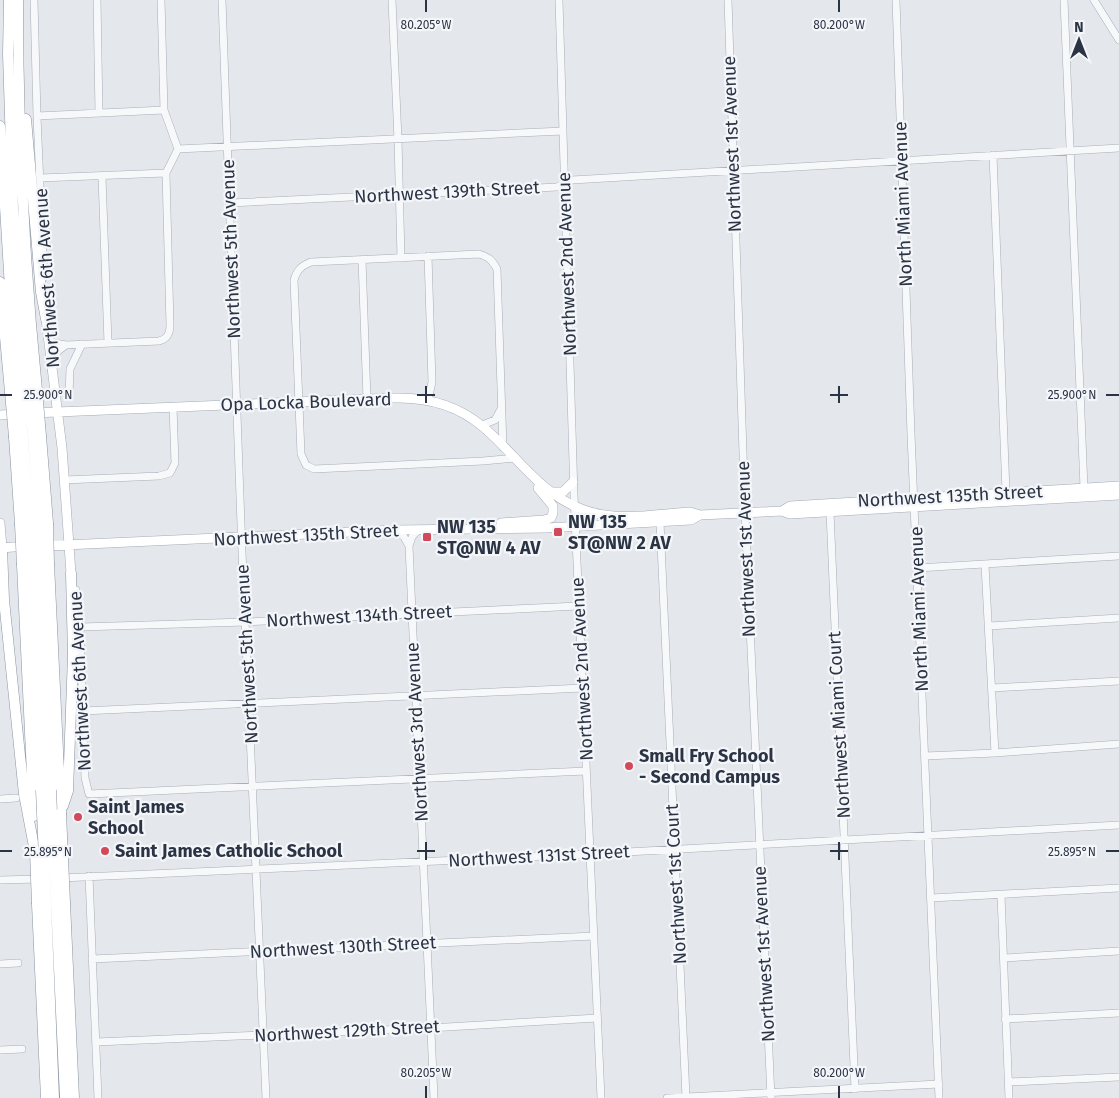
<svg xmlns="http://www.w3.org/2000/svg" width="1119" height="1098" font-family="'Fira Sans',sans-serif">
<rect width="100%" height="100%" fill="#e4e7ec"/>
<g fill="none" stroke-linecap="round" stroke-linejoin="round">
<defs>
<path id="minor" d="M34,0L37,116L44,277
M97,0L99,113
M222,0L242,552L266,1098
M392,0L398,140L401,258
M559,0L574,495L601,1098
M728,0L745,513L771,1098
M896,0L911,434L939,1098
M1064,0L1084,488
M1094,0L1119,40
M37,116L164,110
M178,149L563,131
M993,155L1006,492
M102,177L108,343
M40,178L166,173
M230,203L557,187L572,180L1119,148
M428,256L432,382L428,400
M362,260L367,399
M48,339L54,343L66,345L159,341C167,339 170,334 170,325L166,173L178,149L164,110L161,0
M51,363L58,351L66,345
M69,394L70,369L82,344
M482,425L495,420L501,409
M503,447L497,269C492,260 489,257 479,254L311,262C301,266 297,270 294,280L301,454L306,465L314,469L483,461L515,458
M64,480L159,476L170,473L175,463L173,407
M830,512L855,1089
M660,522L686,1097
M396,530L404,537L409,546
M418,530L412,537L409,546L434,1098
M985,565L995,753
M917,568L1119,556
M76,590L80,627L85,778L89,794L586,771
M989,626L1119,618
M80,627L246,622L578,606
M992,688L1119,681
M83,711L583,688
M925,756L995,753L1119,744
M0,799L16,798
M89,876L98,1098
M61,878L590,854L1119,825
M0,880L40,879
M1001,895L1009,1098
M931,898L1119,888
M1004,958L1119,951
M92,959L594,936
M0,964L18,963
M1005,1019L1119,1013
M96,1042L430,1028L597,1018
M0,1050L22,1049
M1009,1082L1119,1077
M667,1098L939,1084"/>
<path id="major" d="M46,319L62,448L71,573
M33,413L393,398C425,397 457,405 482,426C516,454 539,494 584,510C617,522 656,514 690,512L700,515L782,511L790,514L1119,495
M0,415L17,414
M550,492H563L573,482
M782,511L790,506L1119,486
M0,523L2,548
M501,523L544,520L551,518L553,513V506L538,488
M43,546L396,530L546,528L691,520L700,515
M0,548L27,546"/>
<path id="highway" d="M9,0L8,54L13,208L28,391
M18,0C18,131 24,261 37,390
M26,119L41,292L46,319
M0,126L10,288L18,391
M0,282L10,392
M33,436L39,524
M41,436L48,523
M14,437L20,524
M23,437L29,524
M2,548L4,600L24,794L35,852
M31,564L41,790
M41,564L51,790
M49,564L61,813
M22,565L34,816
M63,806L68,791L73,656L71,573
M56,903L65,1098
M65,903L74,1098
M37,904L46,1098
M46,904L54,1098"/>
</defs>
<!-- minor casing -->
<use href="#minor" stroke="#a9aeb7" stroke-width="8"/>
<!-- major casing -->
<use href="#major" stroke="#a3abb8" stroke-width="10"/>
<!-- highway casing -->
<use href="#highway" stroke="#8b94a3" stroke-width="11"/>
<!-- minor -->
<use href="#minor" stroke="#f7f8fa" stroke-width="7"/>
<!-- major -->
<use href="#major" stroke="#fff" stroke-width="9"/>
<!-- highway -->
<use href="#highway" stroke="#fff" stroke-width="10"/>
<defs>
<path id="highway-bridge" d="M37,390L41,436
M18,391L23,437
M28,391L33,436
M10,392L14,437
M48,523L49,564
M20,524L22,565
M29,524L31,564
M39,524L41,564
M41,790L46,904
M51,790L56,903
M61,813L65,903
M35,852L37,904"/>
</defs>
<!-- highway-bridge casing -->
<use href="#highway-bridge" stroke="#8b94a3" stroke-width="11" stroke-linecap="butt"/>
<!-- highway-bridge -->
<use href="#highway-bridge" stroke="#fff" stroke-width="10"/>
</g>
<!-- ticks -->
<path fill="none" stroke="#2b3445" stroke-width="2" d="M426,0V12M839,0V12M426,386V403M839,386V403M0,395H12M417,395H435M830,395H848M1106,395H1119M426,842V860M839,842V860M0,851H12M417,851H435M830,851H848M1106,851H1119M426,1086V1098M839,1086V1098"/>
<!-- markers -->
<g fill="#d1495b" stroke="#f4f6f9" stroke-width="2">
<rect x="553" y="527" width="10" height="10" rx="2.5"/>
<rect x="422" y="532" width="10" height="10" rx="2.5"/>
<circle cx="629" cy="766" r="5"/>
<circle cx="78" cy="817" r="5"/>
<circle cx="105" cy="851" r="5"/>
</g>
<g text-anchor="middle" stroke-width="4.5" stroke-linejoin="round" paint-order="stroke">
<!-- street labels -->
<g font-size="18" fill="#2b3445" stroke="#f4f6f9">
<text transform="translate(732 144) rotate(-92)" y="6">Northwest 1st Avenue</text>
<text transform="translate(447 192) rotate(-3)" y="6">Northwest 139th Street</text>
<text transform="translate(903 204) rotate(-92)" y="6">North Miami Avenue</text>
<text transform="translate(231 249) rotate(-92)" y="6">Northwest 5th Avenue</text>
<text transform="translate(567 264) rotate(-92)" y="6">Northwest 2nd Avenue</text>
<text transform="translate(47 278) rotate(-94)" y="6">Northwest 6th Avenue</text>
<text transform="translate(306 402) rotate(-2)" y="6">Opa Locka Boulevard</text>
<text transform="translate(950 496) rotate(-3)" y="6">Northwest 135th Street</text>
<text transform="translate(306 535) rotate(-3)" y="6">Northwest 135th Street</text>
<text transform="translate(746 549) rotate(-92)" y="6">Northwest 1st Avenue</text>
<text transform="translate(919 609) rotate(-92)" y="6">North Miami Avenue</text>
<text transform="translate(359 616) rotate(-3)" y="6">Northwest 134th Street</text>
<text transform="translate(247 654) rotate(-93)" y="6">Northwest 5th Avenue</text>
<text transform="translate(582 669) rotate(-93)" y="6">Northwest 2nd Avenue</text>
<text transform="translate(80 681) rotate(-93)" y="6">Northwest 6th Avenue</text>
<text transform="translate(839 725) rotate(-93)" y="6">Northwest Miami Court</text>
<text transform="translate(417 732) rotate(-93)" y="6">Northwest 3rd Avenue</text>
<text transform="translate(539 856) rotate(-3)" y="6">Northwest 131st Street</text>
<text transform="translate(676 884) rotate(-93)" y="6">Northwest 1st Court</text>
<text transform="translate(343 947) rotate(-3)" y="6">Northwest 130th Street</text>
<text transform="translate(764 954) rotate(-93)" y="6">Northwest 1st Avenue</text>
<text transform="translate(347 1031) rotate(-3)" y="6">Northwest 129th Street</text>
</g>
<!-- poi labels -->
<g font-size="18" font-weight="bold" fill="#2b3445" stroke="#f4f6f9" text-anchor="start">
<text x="568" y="528">NW 135<tspan x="568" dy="21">ST@NW 2 AV</tspan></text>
<text x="437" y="533">NW 135<tspan x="437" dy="21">ST@NW 4 AV</tspan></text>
<text x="639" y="762">Small Fry School<tspan x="639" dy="21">- Second Campus</tspan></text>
<text x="88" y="813">Saint James<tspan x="88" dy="21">School</tspan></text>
<text x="115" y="857">Saint James Catholic School</text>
</g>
</g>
<g font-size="12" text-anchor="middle" fill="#2b3445" stroke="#f4f6f9" stroke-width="4.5" stroke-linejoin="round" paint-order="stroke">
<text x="426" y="29">80.205°W</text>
<text x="839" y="29">80.200°W</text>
<text x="48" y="399">25.900°N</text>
<text x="1072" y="399">25.900°N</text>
<text x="48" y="856">25.895°N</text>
<text x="1072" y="856">25.895°N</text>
<text x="426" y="1077">80.205°W</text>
<text x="839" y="1077">80.200°W</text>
</g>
<!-- north arrow -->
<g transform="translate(1079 40)" stroke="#f4f6f9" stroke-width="4" paint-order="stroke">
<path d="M0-4L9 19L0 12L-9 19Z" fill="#2b3445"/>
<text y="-8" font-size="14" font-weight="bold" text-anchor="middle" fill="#2b3445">N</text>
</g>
</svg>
